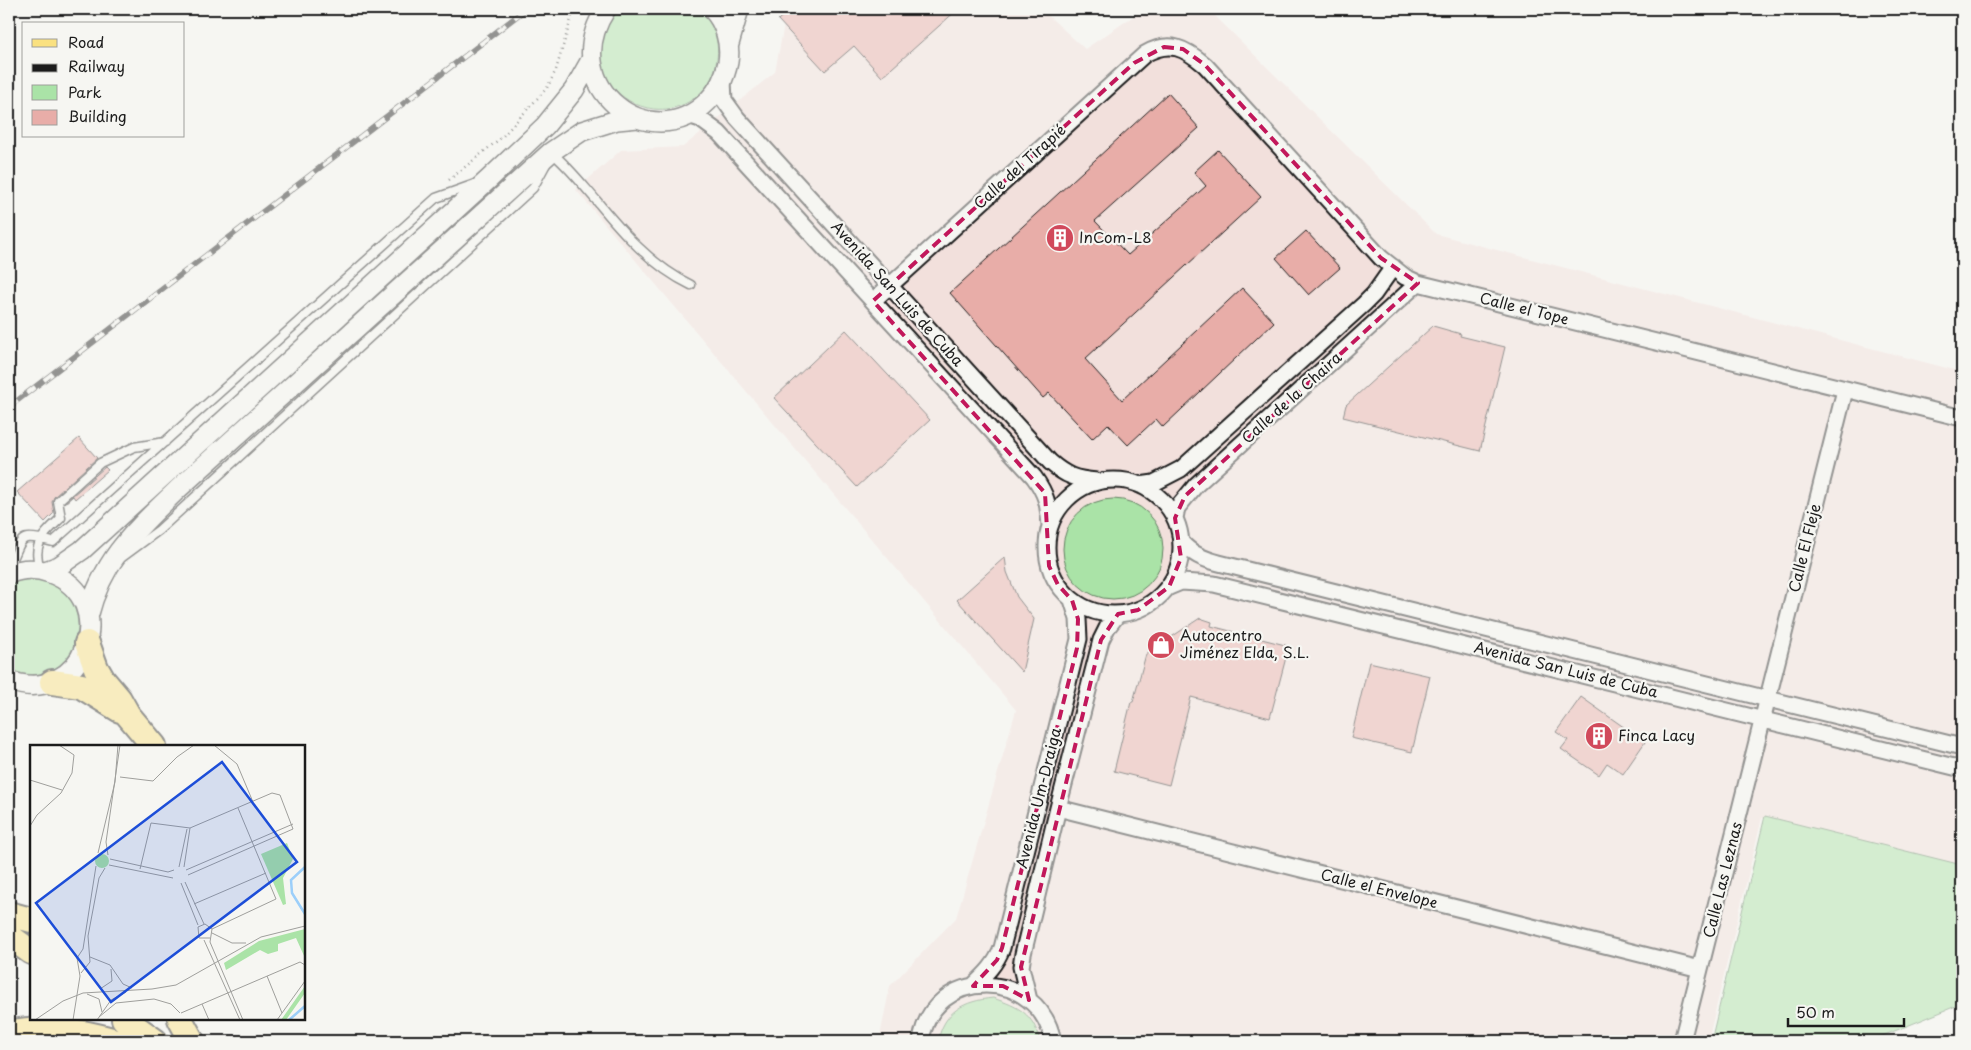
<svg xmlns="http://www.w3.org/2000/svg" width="1971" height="1050" font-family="'Playpen Sans',sans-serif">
<rect width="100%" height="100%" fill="#f6f6f2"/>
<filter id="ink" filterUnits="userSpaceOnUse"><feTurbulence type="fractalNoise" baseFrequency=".02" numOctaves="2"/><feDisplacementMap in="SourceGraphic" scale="10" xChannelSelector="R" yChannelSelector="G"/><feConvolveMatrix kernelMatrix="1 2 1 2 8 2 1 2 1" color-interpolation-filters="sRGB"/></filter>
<g filter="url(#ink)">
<!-- built -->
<path fill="#f2e0dc" d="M787,9H1041L1085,49L1144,9H1208L1436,234L1962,372V867L1762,818L1708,1041H879L890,986L956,918L1016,710L576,190L621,150L683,147L775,72Z"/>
<!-- green -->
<path fill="#aae3a7" stroke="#638062" d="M619,9H699C714,24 721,43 716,64C714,77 707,88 697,96C655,131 588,92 602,38C605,26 612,18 619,9Z
M1063 549a50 50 0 1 1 100 0a50 50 0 1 1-100 0Z
M33,579C111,591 77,700 9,669V584L15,581Z
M1765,816L1962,865V982L1956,1006L1870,1041H1711Z
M993,998C1019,1007 1033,1013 1040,1041H938C944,1011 964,1001 993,998Z"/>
<!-- building -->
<path fill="#e8ada8" stroke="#1c1c1c" d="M790,9H958L882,77L854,46L825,71L778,20Z
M1168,93L1199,128L1095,221L1128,255L1206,186L1194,172L1218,150L1261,197L1085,359L1122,400L1242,288L1274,322L1163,427L1156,419L1128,445L1108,424L1092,439L1049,393L1043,398L950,293Z
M1306,231L1340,268L1309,295L1276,258Z
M1433,326L1461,334L1460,336L1505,347L1480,451L1343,417L1346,405Z
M846,330L930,420L857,487L774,398Z
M79,438L97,458L54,497L52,502L54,513L45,522L17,492Z
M105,467L108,470L75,499L73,496L64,504V503Z
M1005,557L1007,572L1017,597L1034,619L1022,672L957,600Z
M1200,618L1212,622L1211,626L1289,646L1270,718L1191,697L1169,785L1114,771L1131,702H1133L1146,654Z
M1369,662L1430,676L1412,752L1351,738Z
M1581,697L1645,742L1623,774L1607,763L1599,775L1561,749L1568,740L1556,732Z"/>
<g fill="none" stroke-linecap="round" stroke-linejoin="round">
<defs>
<path id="service" d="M551,152C568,166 582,184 596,200C623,233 652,266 691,285
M121,558L159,530L533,188L546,164
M9,567C24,539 15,532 53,542L436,198L475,184
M40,568C31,544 45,533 61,518L58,501L100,463L134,447L165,442"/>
<path id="minor" d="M723,81L724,100L737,118L1050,462C1066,476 1075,479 1097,481
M688,115L700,119L719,133L1034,477C1047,495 1048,504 1050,525
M873,301L1145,54C1170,40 1185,48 1205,65L1381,258L1405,277L1418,283L1962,418
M1047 547a67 67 0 1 1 134 0a67 67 0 1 1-134 0Z
M1140,485L1154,483L1181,469L1364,304L1374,294L1393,267
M1175,518L1177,508L1196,485L1418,283
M1181,542C1192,554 1203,559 1219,563L1962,747
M1169,587L1181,582L1214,584L1962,769
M1058,808L1700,969
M973,986C986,974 996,964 1002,948L1079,639L1078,619L1072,600
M1029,1000L1021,967L1023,954L1058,808L1101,640L1107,628L1118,614
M921,1041C932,966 1039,967 1053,1041
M1682,1041L1845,390"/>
<path id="tertiary" d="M606,9C555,86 651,159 708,101C719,90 725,77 728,62C731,44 725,22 712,9
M729,44L739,9
M45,571L59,566L82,550L489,179L545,126L574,90L591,60
M9,574C22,568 36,568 50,573C123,600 84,708 9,681
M88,617C103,557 137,529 179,488L551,152L582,131L617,120L638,118"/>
<path id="primary" d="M87,643L96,668L103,680L119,699L128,715L154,746
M52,682L81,686L120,710
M9,914L31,920
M9,936L31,952
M124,1019L155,1041
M180,1019L192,1041
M9,1033C45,1025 81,1031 116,1041"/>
</defs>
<!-- service casing -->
<use href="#service" stroke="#1c1c1c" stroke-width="11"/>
<!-- minor casing -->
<use href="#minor" stroke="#1c1c1c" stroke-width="19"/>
<!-- tertiary casing -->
<use href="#tertiary" stroke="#1c1c1c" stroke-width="22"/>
<!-- primary casing -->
<use href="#primary" stroke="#1c1c1c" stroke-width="28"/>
<!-- path -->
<path stroke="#1c1c1c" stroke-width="2.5" stroke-dasharray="1 4" stroke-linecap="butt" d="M449,180L502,137L547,88L556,70L574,9
M1950,1041L1962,1039"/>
<!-- service -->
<use href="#service" stroke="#f6f6f2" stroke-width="8"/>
<!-- minor -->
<use href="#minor" stroke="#f6f6f2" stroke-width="15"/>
<!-- tertiary -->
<use href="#tertiary" stroke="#f6f6f2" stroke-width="19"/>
<!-- primary -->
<use href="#primary" stroke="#fae180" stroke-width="24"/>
<defs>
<path id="rail" d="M9,407L526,9"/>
</defs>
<!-- rail casing -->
<use href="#rail" stroke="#1c1c1c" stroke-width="5.5"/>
<!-- rail -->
<use href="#rail" stroke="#f6f6f2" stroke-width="4" stroke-dasharray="11" stroke-linecap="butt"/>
</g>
</g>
<!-- marked area -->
<path d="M0 0H1971V1050H0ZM1164,47L1183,49L1205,65L1381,258L1418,283L1185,496L1175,518L1181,558L1169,587L1138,610L1118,614L1101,640L1021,967L1029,1000L1003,986H973L997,960L1002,948L1077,648L1078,619L1072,600L1058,585L1049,566L1045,493L873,301L1134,63Z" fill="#f6f6f2" fill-opacity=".55" fill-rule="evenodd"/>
<path fill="none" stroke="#c2185b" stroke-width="4" stroke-dasharray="10 6" stroke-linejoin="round" d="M1164,47L1183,49L1205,65L1381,258L1418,283L1185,496L1175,518L1181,558L1169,587L1138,610L1118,614L1101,640L1021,967L1029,1000L1003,986H973L997,960L1002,948L1077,648L1078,619L1072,600L1058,585L1049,566L1045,493L873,301L1134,63Z"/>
<!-- icons -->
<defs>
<symbol id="building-disc" viewBox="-11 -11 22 22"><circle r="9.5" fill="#d1495b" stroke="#f6f6f2"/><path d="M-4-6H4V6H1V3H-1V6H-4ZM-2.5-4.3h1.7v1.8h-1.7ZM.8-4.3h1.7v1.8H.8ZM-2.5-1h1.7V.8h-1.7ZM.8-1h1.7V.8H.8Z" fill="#fff"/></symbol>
<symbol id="shop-disc" viewBox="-11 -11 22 22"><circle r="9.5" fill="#d1495b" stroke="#f6f6f2"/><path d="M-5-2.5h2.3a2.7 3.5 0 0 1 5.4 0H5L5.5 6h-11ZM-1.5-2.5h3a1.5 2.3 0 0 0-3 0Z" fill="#fff"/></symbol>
</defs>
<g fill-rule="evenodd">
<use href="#building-disc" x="1044" y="222" width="32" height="32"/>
<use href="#shop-disc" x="1145" y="629" width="32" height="32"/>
<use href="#building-disc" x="1583" y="720" width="32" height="32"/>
</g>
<g text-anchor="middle" stroke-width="4.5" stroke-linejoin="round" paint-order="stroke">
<!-- street labels -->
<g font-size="15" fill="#1c1c1c" stroke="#f6f6f2">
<text transform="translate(1020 167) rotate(-42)" y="5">Calle del Tirapié</text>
<text transform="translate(897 294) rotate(48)" y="5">Avenida San Luis de Cuba</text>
<text transform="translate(1524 309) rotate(14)" y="5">Calle el Tope</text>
<text transform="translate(1292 398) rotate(-42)" y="5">Calle de la Chaira</text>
<text transform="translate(1805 548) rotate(-76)" y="5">Calle El Fleje</text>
<text transform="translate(1566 670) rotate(14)" y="5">Avenida San Luis de Cuba</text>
<text transform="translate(1039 798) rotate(-76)" y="5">Avenida Um-Draiga</text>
<text transform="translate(1723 880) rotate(-76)" y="5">Calle Las Leznas</text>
<text transform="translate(1379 889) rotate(14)" y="5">Calle el Envelope</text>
</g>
<!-- poi labels -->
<g font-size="15" fill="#1c1c1c" stroke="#f6f6f2" text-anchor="start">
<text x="1079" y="243">InCom-L8</text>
<text x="1180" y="641">Autocentro<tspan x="1180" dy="17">Jiménez Elda, S.L.</tspan></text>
<text x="1618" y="741">Finca Lacy</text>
</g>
</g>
<!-- overview -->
<g transform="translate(30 745)">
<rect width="275" height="275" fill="#f6f6f2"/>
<path d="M257,98L263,114L253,133L256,159L253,160L231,109ZM65 116a7 7 0 1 1 14 0a7 7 0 1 1-14 0ZM275,184V213L266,193L248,199V206L238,209L230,205L196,225L194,218L229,196ZM275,241V248L256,275H251Z" fill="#aae3a7"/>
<path fill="none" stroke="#9ccffa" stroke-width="2.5" d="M275,122L261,135L262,148L275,169M259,275L275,261"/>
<path fill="none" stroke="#9f9f9c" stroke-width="1" d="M184,0L207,19L223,57M90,32L123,36L147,12L164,0M0,35L32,45M0,81L7,70L31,48L42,28L44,10L29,0M68,108L85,37L88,0M78,110L76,97L90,0M80,114L138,127L144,125M79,120L143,133M149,122L157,84M154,122L160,83M110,124L121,78L160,83L242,48L250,50L263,84L158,130M156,125L263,79M155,137L174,179M151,138L168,180M164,159L236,128M182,184L246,154L208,63M182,188L202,198H216M180,193H169L168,182L175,179L182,184L180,197L213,275M174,195L210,275M60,212L80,220L93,239L102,243M51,228L60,217L58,191L69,133L75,123M237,231L252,268M70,244L82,236L81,224M57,249L69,254L72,267M172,259L179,275M151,268L270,217L275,220M69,272L86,258L124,254L141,259L150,268M5,275L33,256L53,248L122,244L146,240L231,192L275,181M43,275L50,231L47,213L53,204L66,121M67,275L81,255L96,247M247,275L275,236"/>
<path fill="#1d4ed8" fill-opacity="0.15" stroke="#1d4ed8" stroke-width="2.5" d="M192,17L267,117L81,257L6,158Z"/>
<rect width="275" height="275" fill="none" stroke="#1c1c1c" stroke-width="2.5"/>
</g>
<!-- margin -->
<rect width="1971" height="1050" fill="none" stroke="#f6f6f2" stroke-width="30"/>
<rect x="15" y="15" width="1941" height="1020" fill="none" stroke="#1c1c1c" stroke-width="2" filter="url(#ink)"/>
<!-- legend -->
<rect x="22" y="22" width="162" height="115" fill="#f6f6f2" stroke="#9f9f9c"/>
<rect x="32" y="39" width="25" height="8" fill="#fae180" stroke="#9f9f9c"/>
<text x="68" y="48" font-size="15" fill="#1c1c1c">Road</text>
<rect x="32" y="64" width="25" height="8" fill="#1c1c1c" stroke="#9f9f9c"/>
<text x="68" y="72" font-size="15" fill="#1c1c1c">Railway</text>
<rect x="32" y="85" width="25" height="15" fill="#aae3a7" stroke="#9f9f9c"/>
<text x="68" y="98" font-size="15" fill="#1c1c1c">Park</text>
<rect x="32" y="110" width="25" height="15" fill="#e8ada8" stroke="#9f9f9c"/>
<text x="68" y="122" font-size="15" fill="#1c1c1c">Building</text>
<!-- scale -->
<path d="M1788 1018v8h116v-8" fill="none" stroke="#1c1c1c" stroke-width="2.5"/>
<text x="1796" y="1018" font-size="15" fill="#1c1c1c" stroke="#f6f6f2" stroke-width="4" paint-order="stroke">50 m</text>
</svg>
